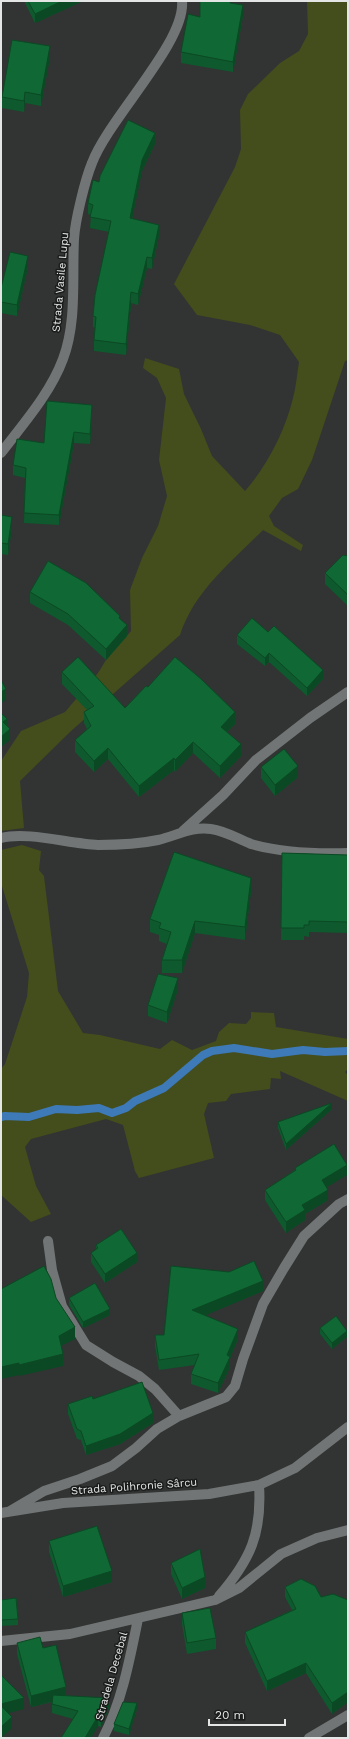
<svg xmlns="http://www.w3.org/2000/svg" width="349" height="1739" font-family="'Work Sans',sans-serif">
<rect width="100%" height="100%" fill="#313433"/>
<!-- green -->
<path fill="#444d1c" d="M307,1H348V360L345,361L312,460L298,489L282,498L269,516L274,526L303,545L301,551L263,530C232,561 194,591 180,635L71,731L20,781L24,828L1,831V761L21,731L65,712L98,673L106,660L131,631L130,590L142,558L158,526L167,496L159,460L166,398L157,378L143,368L145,358L179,369L184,394L201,429L212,456L245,491C267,466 285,431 293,398C296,387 297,374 299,362L280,335L250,325L197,315L174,284L235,167L241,149L240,110L248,94L280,63L299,51L308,34Z
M22,845L41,851L39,870L44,876L58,991L83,1033L100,1035L160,1049L172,1040L192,1050L216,1041L219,1032L229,1023L246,1024L251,1018V1012L274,1013L276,1027L348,1039V1069L345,1072L348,1075V1101L280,1071L281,1079L271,1078L270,1089L231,1094L226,1101L208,1103L204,1114L214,1158L139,1178L135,1171L123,1125L106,1119L31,1139L25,1147L36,1186L51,1214L31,1222L1,1195V1069L5,1064L27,997L29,973L1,883V850Z"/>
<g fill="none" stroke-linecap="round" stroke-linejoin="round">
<!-- stream -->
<path stroke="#3d7ab7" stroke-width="8" d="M1,1117L5,1116L29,1117L56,1109L77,1110L99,1108L112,1113L126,1108L135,1101L164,1088L203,1055L212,1051L234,1048L272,1054L303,1050L325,1052L348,1051"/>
<!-- minor -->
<path stroke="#727575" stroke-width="10" d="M1,453C23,424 50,394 63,359C77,322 72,279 74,239C75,221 85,180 92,163C109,118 186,42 182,1
M183,831L223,795L256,760L310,718L348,692
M1,838C27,831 70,844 98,845C117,845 139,844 158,840C176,836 192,826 211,829C226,831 238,839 251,844C283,853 316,854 348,853
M48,1241L52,1270L62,1306L86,1345L113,1362L139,1376L155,1389L179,1416
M10,1511L44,1491L80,1479L112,1466L136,1448L157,1429L179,1416L226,1397L235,1386L243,1359L263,1304L284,1268L304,1236L339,1204L348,1199
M1,1513L63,1503L209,1494L259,1485L295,1468L348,1427
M219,1596C251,1559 262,1533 259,1485
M1,1641L70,1634L215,1600L239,1588L281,1554L317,1538L348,1530
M103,1738C122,1702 130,1658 138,1619
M309,1738L348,1715"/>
</g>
<!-- wall -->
<path fill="#0e592d" d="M25,1H83L35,23L25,3Z
M243,16L233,72L181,63V52L200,17Z
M50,57L41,106L25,103L24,112L2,108V97Z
M155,144L142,171L132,219L159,236L152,269L147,268L138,305L131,303L126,355L94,351V340L95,328L93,327V316L109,232L90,228L91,215L88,214V203L99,182Z
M28,267L17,316L1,313V288Z
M92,415L90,444L74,443L59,525L24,523L25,478L13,475V465L44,443Z
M1,515L12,528L8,555L1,554Z
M348,556V606L325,584V573Z
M30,592L127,636L106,660L68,625L30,603Z
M237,635L323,679L307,696L269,662L265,666L237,644Z
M62,672L125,708L148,687L235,724L227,732L241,756L220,778L193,753L175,772L174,770L139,797L108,759L94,772L75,752V740L87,729L84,723V712L87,710L62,684Z
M261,767L298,777L275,796L261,778Z
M282,853L348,855V933L309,932V937L304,936V940H281Z
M251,891L245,940L195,933L182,973H162V960L167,944L159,941V935L150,932V919Z
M178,989L167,1023L148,1016V1005Z
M332,1109L286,1150L278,1128V1122Z
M295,1168L347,1175L326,1187L328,1200L305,1214V1220L286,1233L265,1200V1190L295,1170Z
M96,1245L137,1262L105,1283L91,1262V1253L96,1249Z
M171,1266L263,1291L205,1315L238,1339L230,1358V1367L218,1393L191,1384V1374L195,1365L159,1370L155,1346V1335H164Z
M69,1298L110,1315L83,1328L69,1305Z
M320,1328L347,1337L332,1349L320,1334Z
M93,1399L153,1423L120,1444L86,1455L81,1440L77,1439L68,1414V1404Z
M49,1541L112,1582L63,1597L49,1552Z
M171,1563L205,1588L182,1599L171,1574Z
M285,1587L321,1597L348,1600V1702L332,1714L306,1673L267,1691L245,1643V1632L292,1610L285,1597Z
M1,1600L18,1619V1625L1,1626Z
M182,1613L216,1638V1649L187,1654L182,1624Z
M17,1643L43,1648L66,1696L109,1708L101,1727L52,1713V1702L31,1707L17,1654Z
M137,1709L129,1735L114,1731V1724Z"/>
<!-- shaded-wall -->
<path fill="#0b4924" d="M62,1H83L35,23V14Z
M243,5V16L233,72V62Z
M50,46V57L41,106V95Z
M25,92V103L24,112V101Z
M155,133V144L142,171L130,229V218L142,160Z
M159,225V236L152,269V258Z
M28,256V267L17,316V305Z
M147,257V268L138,305V294Z
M131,292V303L126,355V344Z
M92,405V415L90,444V434Z
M74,432V443L59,525V515Z
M12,517V528L8,555V544Z
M127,625V636L106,660V649Z
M269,653V662L265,666V658Z
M323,670V679L307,696V688Z
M6,689V700L1,703V692Z
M235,712V724L221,738V727Z
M7,719V730L3,722Z
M10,729V740L1,747V737Z
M193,742V753L175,772V760Z
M241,744V756L220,778V766Z
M108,748V759L94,772V761Z
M174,758V770L139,797V786Z
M298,766V777L275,796V785Z
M251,878V891L245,940V927Z
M195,921V933L182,973V960Z
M178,978V989L167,1023V1012Z
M332,1103V1109L286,1150V1144Z
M347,1165V1175L322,1190V1180Z
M328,1190V1200L305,1214V1220L286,1233V1222L302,1205Z
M137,1253V1262L105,1283V1274Z
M263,1281V1291L192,1321V1310Z
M110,1309V1315L83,1328V1322Z
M75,1327V1339L59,1347V1336Z
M238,1329V1339L230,1358V1367L218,1393V1383L227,1355Z
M347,1331V1337L332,1349V1343Z
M63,1354V1366L19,1376V1365Z
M19,1363V1375L1,1379V1367Z
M153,1413V1423L120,1444L86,1455V1446Z
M112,1571V1582L63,1597V1586Z
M205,1577V1588L182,1599V1588Z
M306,1663V1673L267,1691V1681Z
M66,1687V1698L31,1707V1696Z
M348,1692V1702L332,1714V1703Z
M24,1698V1709L1,1715V1704Z
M109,1698V1708L101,1727V1717Z
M137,1703V1709L129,1735V1729Z
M98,1716V1726L91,1738H85Z
M12,1717V1728L1,1738V1727Z"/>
<!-- building -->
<path fill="#106834" stroke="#0b4924" d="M28,1H62L35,14Z
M200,1H230V3L243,5L233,62L181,52L188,14L200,17Z
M12,40L50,46L41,95L25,92L24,101L2,97Z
M128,120L155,133L142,160L130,218L159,225L152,258L147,257L138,294L131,292L126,344L94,340L96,317L93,316L95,295L111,221L90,217L93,205L88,203L93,180L99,182L100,176Z
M10,252L28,256L17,305L1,302V288Z
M47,401L92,405L90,434L74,432L59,515L24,513L26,468L13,465L17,439L44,443Z
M1,515L12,517L8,544L1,543Z
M343,555L348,556V595L325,573Z
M48,561L86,583L120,616L119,618L127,625L106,649L68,614L30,592Z
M252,618L268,632L274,626L323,670L307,688L269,653L265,658L237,635Z
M78,657L125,708L146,686L148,687L175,657L201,679L235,712L221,727L241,744L220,766L193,742L175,760L174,758L139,786L108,748L94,761L75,740L91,726L84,712L94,706L62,672Z
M1,680L6,689L1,692Z
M1,713L7,719L3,722L10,729L1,737Z
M284,749L298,766L275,785L261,767Z
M174,852L251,878L245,927L195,921L182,960H162L171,932L159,928L161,923L150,919Z
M282,853L348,855V922L309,921V925H304V928H281Z
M158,974L178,978L167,1012L148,1005Z
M332,1103L286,1144L278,1122Z
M334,1144L347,1165L322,1180L328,1190L302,1205L305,1210L286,1222L265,1190L296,1170L295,1168Z
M121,1229L137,1253L105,1274L91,1253L98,1248L96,1245Z
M254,1261L263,1281L192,1310L238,1329L227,1355L230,1357L218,1383L191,1374L199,1354L159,1360L155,1335H164L171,1266L229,1272Z
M44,1266L51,1279L56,1298L75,1327L59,1336L63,1354L19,1365V1363L1,1367V1289Z
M95,1283L110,1309L83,1322L69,1298Z
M336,1316L347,1331L332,1343L320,1328Z
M142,1382L153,1413L120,1434L86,1446L81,1431L77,1429L68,1404L92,1396L93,1399Z
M97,1526L112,1571L63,1586L49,1541Z
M200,1549L205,1577L182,1588L171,1563Z
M301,1579L315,1586L321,1597L333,1594L348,1600V1692L332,1703L306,1663L267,1681L245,1632L296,1609L285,1587Z
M16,1598L18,1619L1,1620V1600Z
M210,1608L216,1638L187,1643L182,1613Z
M40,1637L43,1648L56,1645L66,1687L31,1696L17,1643Z
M1,1675L24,1698L1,1704Z
M53,1695L109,1698L101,1717L98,1716L85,1738H61L78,1711L52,1704Z
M123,1702L137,1703L129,1729L114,1724Z
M1,1706L12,1717L1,1727Z"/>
<g text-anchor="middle" stroke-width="3" stroke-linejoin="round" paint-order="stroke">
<!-- street labels -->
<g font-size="11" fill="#e4e6e6" stroke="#1a1b1b">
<text transform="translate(60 282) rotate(-85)" y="4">Strada Vasile Lupu</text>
<text transform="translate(134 1486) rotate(-4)" y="4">Strada Polihronie Sârcu</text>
<text transform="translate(111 1676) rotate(-74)" y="4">Stradela Decebal</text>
</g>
</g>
<!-- border -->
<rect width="349" height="1739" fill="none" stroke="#e4e6e6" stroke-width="4"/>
<!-- scale -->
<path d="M209 1719v6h76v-6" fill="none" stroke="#e4e6e6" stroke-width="2"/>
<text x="215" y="1719" font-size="12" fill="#e4e6e6" stroke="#1a1b1b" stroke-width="3" paint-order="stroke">20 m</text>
</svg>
